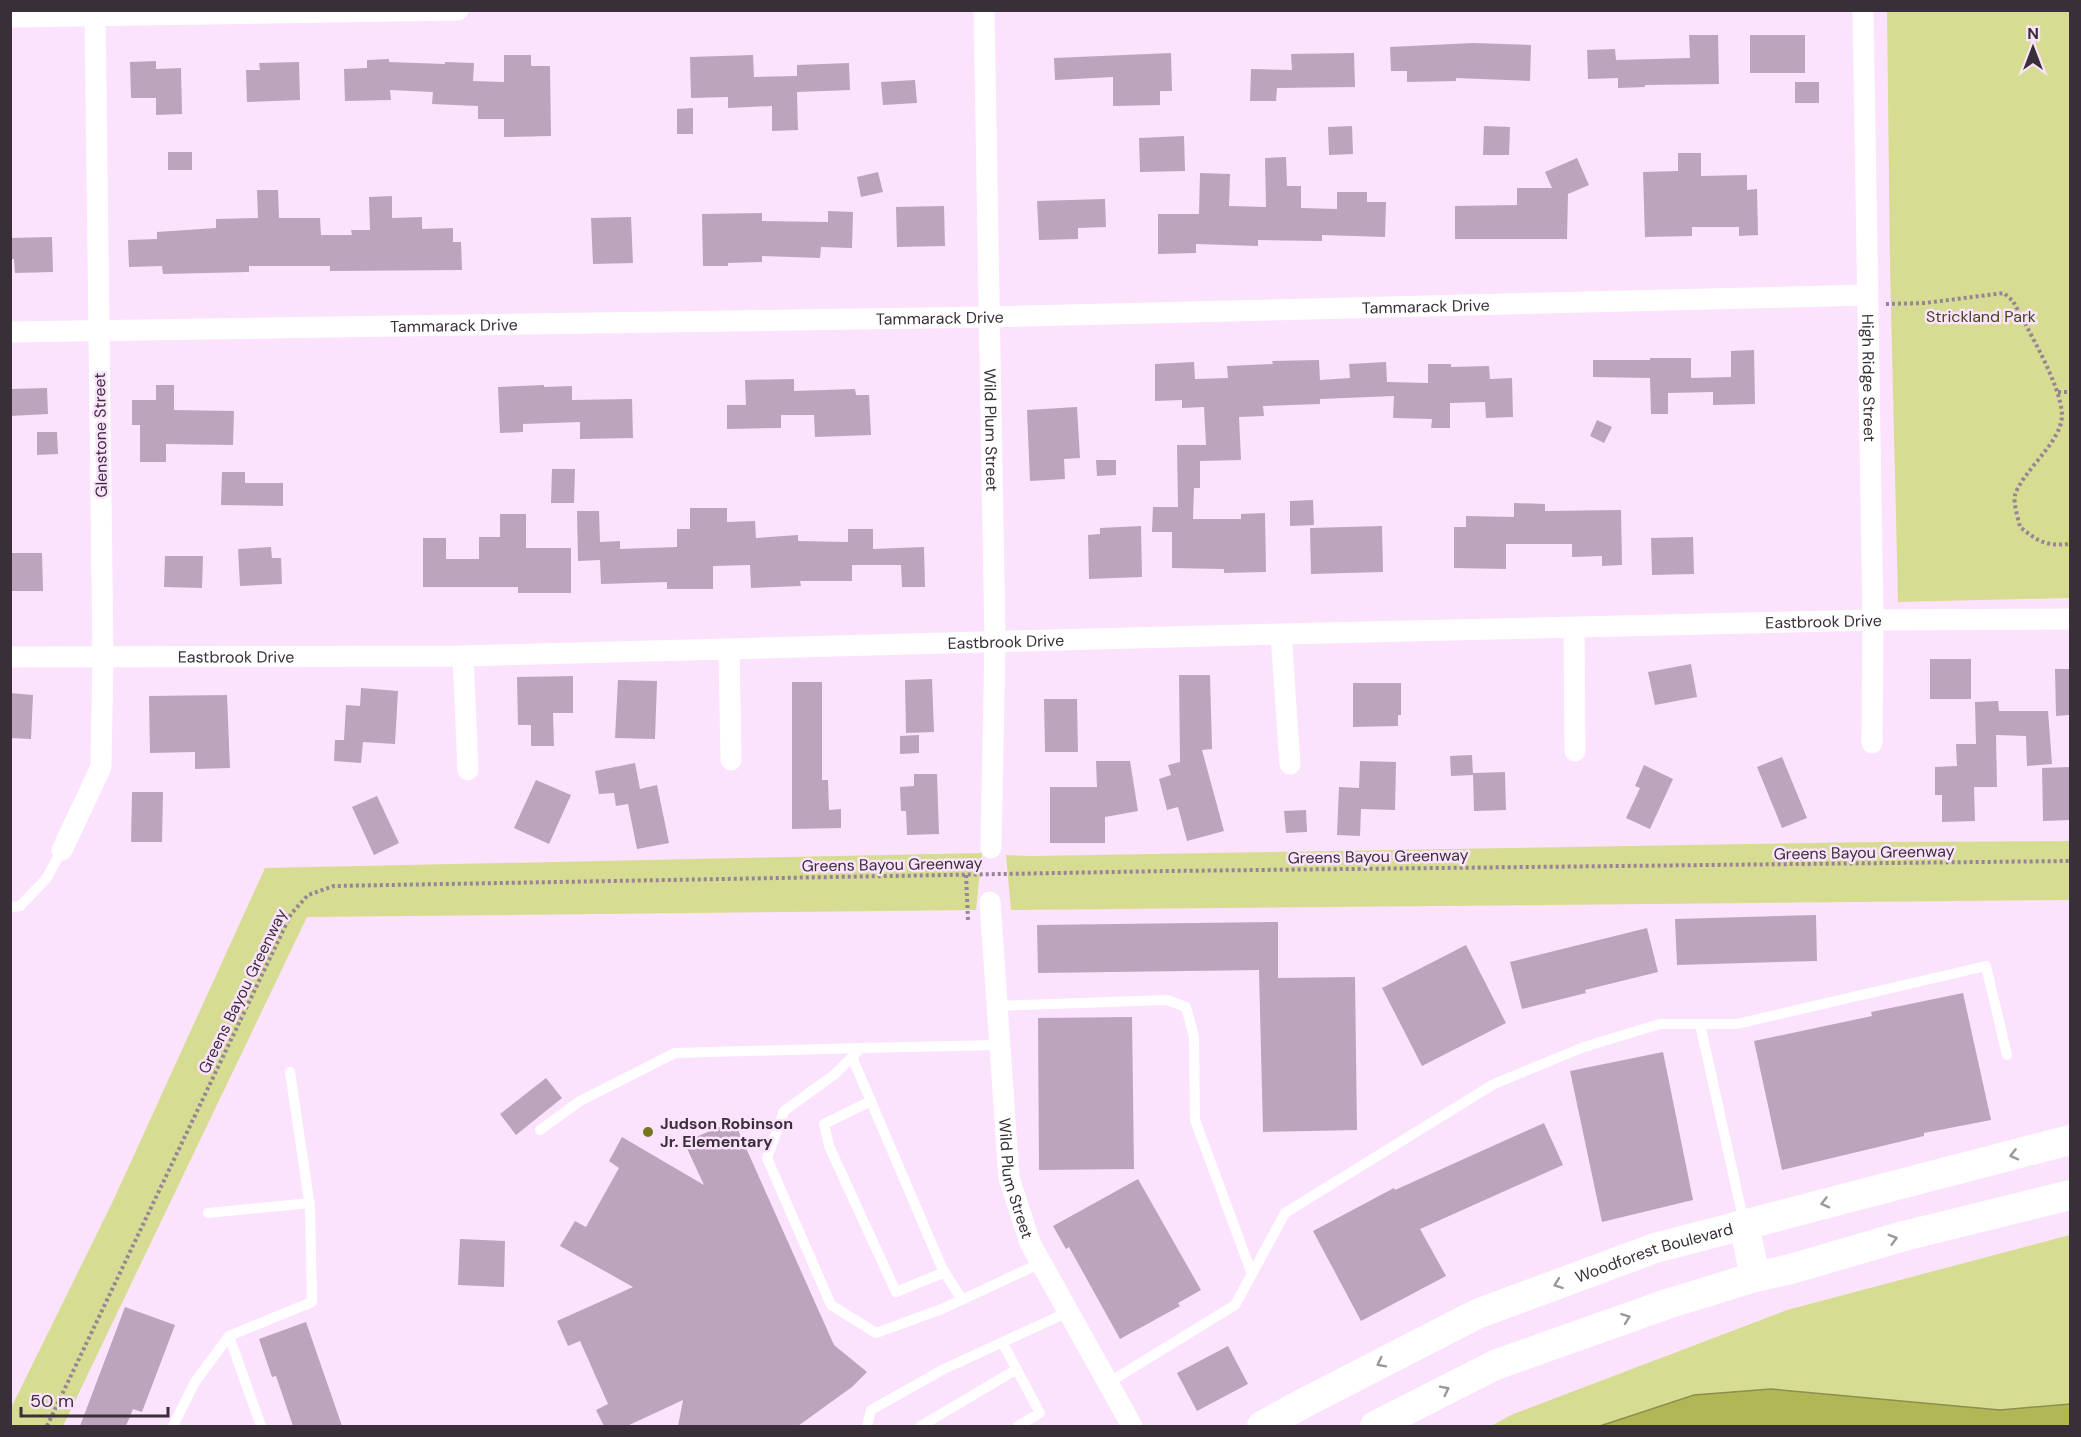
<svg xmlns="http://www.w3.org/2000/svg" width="2081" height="1437" font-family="'DM Sans',sans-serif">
<rect width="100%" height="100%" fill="#fce3fd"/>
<!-- green -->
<path fill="#d7dc93" d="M1887,11H2070V598L1898,602L1890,267Z
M2070,841V900L1011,910L1006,855L1031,856L1874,842Z
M982,853L976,910L307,917L63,1426H11L10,1410L113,1201L265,868Z
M2070,1235V1404L2000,1410L1694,1395L1600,1426H1491L1511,1415L1787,1310Z"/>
<!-- water -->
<path fill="#b2b755" stroke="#8e8e4d" stroke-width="1.5" d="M1771,1389L2000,1410L2070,1404V1426H1600L1694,1395Z"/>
<!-- building -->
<path fill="#bca4bd" d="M1689,35H1718L1719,84L1645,85V87L1618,88V78L1588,79L1587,50L1615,49L1616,60L1690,58Z
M1750,35H1805V73H1750Z
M1473,43L1531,45L1530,81L1456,78V81L1407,82V71H1391L1390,47Z
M1171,53L1172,91H1160V105L1113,106V77L1055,80L1054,58Z
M1354,53L1355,87L1277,88L1276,101H1250L1251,69L1292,70L1291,54Z
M504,55H531V66H550L551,136L504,137V119H478V106L432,104L433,92L390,90L391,100L345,101L344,69L367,68V60L389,59V62L445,64V62L474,63L473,81L504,82Z
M753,55L754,77L797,76V65L849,63L850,90L797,92L798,130L772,131V106L728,108V97L691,98L690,57Z
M156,61V69L181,68L182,114L156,115V98H131L130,62Z
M299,62L300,100L247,102L246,70H260L259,63Z
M915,80L917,103L883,105L881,82Z
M1795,82H1819V103H1795Z
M693,108V134H677V109Z
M1352,126L1353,154L1329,155L1328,127Z
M1484,126L1510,127L1509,155H1483Z
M1184,136L1185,171L1140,172L1139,138Z
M168,152H192V170H168Z
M1678,153H1701V176L1747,175V190L1757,189L1758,235L1739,236V227H1692V236L1645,237L1643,172L1678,171Z
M1286,157L1287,186H1301V208L1337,209V192H1367V202H1386L1385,237L1322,235V241L1258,240V246L1196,244V253L1158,254V214H1199L1200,173L1230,174L1229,206L1266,207L1265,158Z
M1577,158L1589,185L1568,194L1567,239H1455V206L1517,205V188H1552L1545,172Z
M878,172L883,192L861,197L857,177Z
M257,190H278L279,218H320L321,235H352L351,230H370L369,197L392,196V218L422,217V229L453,228V242H461L462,270L330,271V266H249V272L163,274L162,266L129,267L128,240L157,239V232L216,228V219L258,218Z
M1105,199L1106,227L1078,228V239L1039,240L1037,201Z
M944,206L945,246L897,247L896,207Z
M828,211L853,212L852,248L821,247L820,258L762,256V262L728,263V266H703L702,214L762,213V221L828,222Z
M631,217L633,263L593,264L591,218Z
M52,237L53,272L15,273L14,259H10V238Z
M1754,350L1755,404L1713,405V392L1668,393V414H1651L1650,378L1593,377V360H1650V358H1691V378L1731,377V351Z
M1319,360L1320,380L1350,378L1349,364L1386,362L1387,382L1428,383V364H1451V367L1489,366L1490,379L1512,378L1513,417L1486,418L1485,402L1450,403V428H1431L1432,419L1393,418L1394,396L1320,399V404L1263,406L1264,416L1239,417L1241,460L1200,461V488H1194L1193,519H1241V514L1265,513L1266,572L1224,573V569L1172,568V532H1152L1153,507H1178L1177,445H1206L1204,407L1182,408V400L1155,401V364L1194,362L1195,379L1228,378L1227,366L1273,364L1272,361Z
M794,379V391L855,389L856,395H869L871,435L815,437L814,415H781V428L727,429V405H746L745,380Z
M156,385H174V410L234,411L233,445L166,444V462H140V425H132V400H156Z
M544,385V387L572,386V400L632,399L633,438L580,439V422L523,424V432L500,433L498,387Z
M47,388L48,414L10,416V389Z
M1077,407L1080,458L1064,459L1065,479L1030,481L1027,410Z
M1597,420L1612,427L1604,443L1590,436Z
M37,432H57L58,454L37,455Z
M1096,460H1116V475L1097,476Z
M552,469H575L574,503H551Z
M222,472H245V483H283V506L221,505Z
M1313,500L1314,525L1290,526V501Z
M1514,503L1545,504V511L1621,510L1622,565L1602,566V556L1572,557V544H1506V569L1454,568V527H1466V516L1514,517Z
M690,508H727V522L755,521L756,538L798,535V541L848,542V529H873V549L924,547L925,587H902L901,565H852V581H800L801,586L751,588L750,565L713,566V589H667V582L601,584L600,560L578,561L577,511H599L600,542L620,541V549L677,547V529H690Z
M500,514H526V548H571V593H518V587H423V538H446V559H479V537H500Z
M1141,526L1142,577L1089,579L1088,535L1100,534V528Z
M1382,526L1383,572L1311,574L1310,528Z
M1693,537L1694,574L1652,575L1651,538Z
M271,547L272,558H281L282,584L240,586L238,549Z
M10,553H42L43,591H10Z
M165,556H203L202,588L164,587Z
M1930,659H1971V699H1930Z
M1691,664L1697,697L1655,705L1648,672Z
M2055,669H2070V715L2056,716Z
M1179,675H1210L1212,749L1202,750L1224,831L1187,841L1178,807L1167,810L1159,779L1171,775L1168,765L1180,762Z
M573,676V713H553L554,746H531V725H518L517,677Z
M932,679L934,732L906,733L905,680Z
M618,680L657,681L655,739L615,738Z
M792,682H822V780H828L829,810L841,809V828L792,829Z
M1353,683H1401V715H1398V726L1353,727Z
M361,688L398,691L395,744L363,742L361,763L334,761L335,740H344L346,705L360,706Z
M10,693L33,695L31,739L10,738Z
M227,695L230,768L195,769V752L150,753L149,696Z
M1044,699H1077L1078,752H1045Z
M1998,701L1999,711H2048L2052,764L2027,766L2026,736L1996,735L1997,787H1974L1975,821L1942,822V795H1935V767L1957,766L1956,744H1976L1975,702Z
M919,735V753L900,754V736Z
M1472,755L1473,775L1451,776L1450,756Z
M1782,757L1807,818L1782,828L1757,767Z
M1096,761H1130L1138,811L1105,817V843H1050V787H1097Z
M1360,761L1396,762L1395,810L1361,809L1360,836L1337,835L1339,787L1359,788Z
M635,763L640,789L657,785L669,843L637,849L628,804L616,806L614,793L599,794L595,771Z
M1644,765L1673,779L1650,829L1626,818L1640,788L1635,786Z
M2070,767V820L2043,821L2042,768Z
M1505,772L1506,810L1474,811L1473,773Z
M914,774H937L939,834L907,835L906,811H901L900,787L914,786Z
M536,780L571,795L549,844L514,828Z
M132,792H163L162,842H131Z
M377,796L399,843L374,855L352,807Z
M1306,810L1307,832L1286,833L1284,811Z
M1816,915L1817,961L1677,965L1675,919Z
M1278,922V978L1355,977L1357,1130L1263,1132L1259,970L1038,973L1037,925Z
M1647,928L1658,972L1585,990L1586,993L1522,1009L1510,962Z
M1466,945L1506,1023L1422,1066L1382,988Z
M1963,993L1991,1120L1924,1133V1136L1782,1170L1754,1041L1872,1016L1871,1012Z
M1132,1017L1134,1169L1039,1170L1038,1018Z
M1663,1052L1693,1200L1602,1222L1570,1071Z
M546,1078L562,1098L516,1135L500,1114Z
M734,1121L834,1345L867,1372L852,1387L798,1426H678L683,1400L627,1426H604L596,1410L608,1404L580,1341L568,1346L557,1321L633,1287L560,1246L575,1221L586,1227L619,1168L609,1161L622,1137L704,1185L684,1142Z
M1544,1123L1563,1165L1420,1229L1446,1276L1361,1321L1313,1231L1394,1188L1395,1190Z
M1138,1179L1201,1290L1178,1303L1180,1306L1120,1339L1069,1247L1066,1249L1053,1226Z
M460,1239L505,1241L504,1287L458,1285Z
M125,1307L175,1325L142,1412L133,1409L126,1426H80Z
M306,1322L342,1426H293L276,1376L272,1377L259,1339Z
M1228,1346L1248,1384L1197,1411L1177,1373Z"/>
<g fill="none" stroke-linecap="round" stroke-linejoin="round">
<!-- path -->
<path stroke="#978597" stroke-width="4" stroke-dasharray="3 3" stroke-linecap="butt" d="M1886,304L1925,303L2004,293L2013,301C2028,330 2061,385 2062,415C2062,442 2023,470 2015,495C2013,503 2018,518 2020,527C2039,542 2045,546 2070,544
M2058,392H2070
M966,875L968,920
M47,1426L291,914L308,895L334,886L1168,871L2070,861"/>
<!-- service -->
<path stroke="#fff" stroke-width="10" d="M10,907L20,906L46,879L62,850
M997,1006L1167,1000L1186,1007L1194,1037L1195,1120L1252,1274L1285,1213L1494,1084L1584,1047L1660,1024H1737L1986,966L2007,1055
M1700,1024L1744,1223
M999,1045L861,1048L835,1074L784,1111L767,1158L831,1305L876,1333L942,1309L1041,1263
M852,1057L942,1268L962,1300
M871,1101L824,1124L829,1146L896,1292L945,1272
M540,1130L580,1101L675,1053L861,1048
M208,1213L310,1203
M1002,1342L1040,1413L1018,1426
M1108,1383L1235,1305L1252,1274
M173,1426L195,1382L229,1336
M261,1426L229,1336L312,1302L310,1207L290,1072
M867,1426L871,1410L944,1369L1068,1312
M921,1426L1017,1369"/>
<!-- minor -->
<g stroke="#fff" stroke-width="21">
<path id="s1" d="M984,10L995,641L991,848"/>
<path id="s2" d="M1863,10L1873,620L1872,743"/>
<path d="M10,17L458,10"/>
<path id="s3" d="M10,332L989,317L1868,295"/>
<path d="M1574,628L1575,751"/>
<path d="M1281,634L1290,764"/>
<path d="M729,650L731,760"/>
<path d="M463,656L468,770"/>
<path id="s4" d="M10,657L463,656L1281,634L1873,620L2070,619"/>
<path d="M62,850L101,767L103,656L95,10"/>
<path id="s5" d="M990,902L1009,1178L1030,1243L1132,1426"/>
</g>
<!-- secondary -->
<g stroke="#fff" stroke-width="30">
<path d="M1744,1224L1755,1277"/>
<path id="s6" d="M1262,1426L1304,1403L1477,1314L1655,1248L2070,1140"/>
<path d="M1375,1426L1495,1365L1667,1304L1755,1277L1791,1269L1904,1236L2070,1195"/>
</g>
</g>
<!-- one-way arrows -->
<defs><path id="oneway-chevron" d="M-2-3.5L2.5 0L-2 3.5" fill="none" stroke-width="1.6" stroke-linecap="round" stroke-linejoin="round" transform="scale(1.5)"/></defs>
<g stroke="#9c979c">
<use href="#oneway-chevron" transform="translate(2014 1155) rotate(166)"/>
<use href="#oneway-chevron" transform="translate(1825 1203) rotate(166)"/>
<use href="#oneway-chevron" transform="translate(1893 1239) rotate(-16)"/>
<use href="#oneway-chevron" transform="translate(1558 1284) rotate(160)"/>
<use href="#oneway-chevron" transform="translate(1626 1318) rotate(-20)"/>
<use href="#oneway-chevron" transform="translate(1381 1363) rotate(153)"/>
<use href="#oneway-chevron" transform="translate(1445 1390) rotate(-27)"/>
</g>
<!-- markers -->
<circle fill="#73761d" stroke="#fce3fd" stroke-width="2" cx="648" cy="1132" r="6"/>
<g text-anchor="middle" stroke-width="5" stroke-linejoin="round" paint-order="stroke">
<!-- street labels -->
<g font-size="16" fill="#392f39" stroke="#fce3fd">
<text dy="6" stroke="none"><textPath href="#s3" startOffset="1416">Tammarack Drive</textPath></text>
<text dy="6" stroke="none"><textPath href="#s3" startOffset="930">Tammarack Drive</textPath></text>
<text dy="6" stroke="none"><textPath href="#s3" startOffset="444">Tammarack Drive</textPath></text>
<text dy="6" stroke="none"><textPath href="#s2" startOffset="368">High Ridge Street</textPath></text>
<text dy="6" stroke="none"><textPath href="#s1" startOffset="420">Wild Plum Street</textPath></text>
<text transform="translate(100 435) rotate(-91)" y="6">Glenstone Street</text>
<text dy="6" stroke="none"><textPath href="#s4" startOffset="1814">Eastbrook Drive</textPath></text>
<text dy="6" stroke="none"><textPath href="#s4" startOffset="996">Eastbrook Drive</textPath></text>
<text dy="6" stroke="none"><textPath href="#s4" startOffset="226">Eastbrook Drive</textPath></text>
<text transform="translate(1864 852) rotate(-1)" y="6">Greens Bayou Greenway</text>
<text transform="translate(1378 856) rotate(-1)" y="6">Greens Bayou Greenway</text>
<text transform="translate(892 864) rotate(-1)" y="6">Greens Bayou Greenway</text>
<text transform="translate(242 991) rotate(-64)" y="6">Greens Bayou Greenway</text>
<text dy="6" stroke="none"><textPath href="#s5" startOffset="278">Wild Plum Street</textPath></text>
<text dy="6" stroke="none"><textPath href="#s6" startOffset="430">Woodforest Boulevard</textPath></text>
</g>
<!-- park labels -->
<g font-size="16" fill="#43451c" stroke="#fce3fd">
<text x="1981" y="322">Strickland Park</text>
</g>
<!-- poi labels -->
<g font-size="16" font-weight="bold" fill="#392f39" stroke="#fce3fd" text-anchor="start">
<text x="660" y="1129">Judson Robinson<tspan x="660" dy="18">Jr. Elementary</tspan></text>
</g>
</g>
<!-- border -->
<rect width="2081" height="1437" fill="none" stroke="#392f39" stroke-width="24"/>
<!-- north arrow -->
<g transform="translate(2033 48)" stroke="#fce3fd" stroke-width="4.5" paint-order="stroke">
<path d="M0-4.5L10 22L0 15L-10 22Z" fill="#392f39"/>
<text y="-9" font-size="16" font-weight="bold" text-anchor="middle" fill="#392f39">N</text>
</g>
<!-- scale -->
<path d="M21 1407v9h147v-9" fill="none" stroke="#392f39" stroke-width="3"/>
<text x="30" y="1407" font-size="18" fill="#392f39" stroke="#fce3fd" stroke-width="4.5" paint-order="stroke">50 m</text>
</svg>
